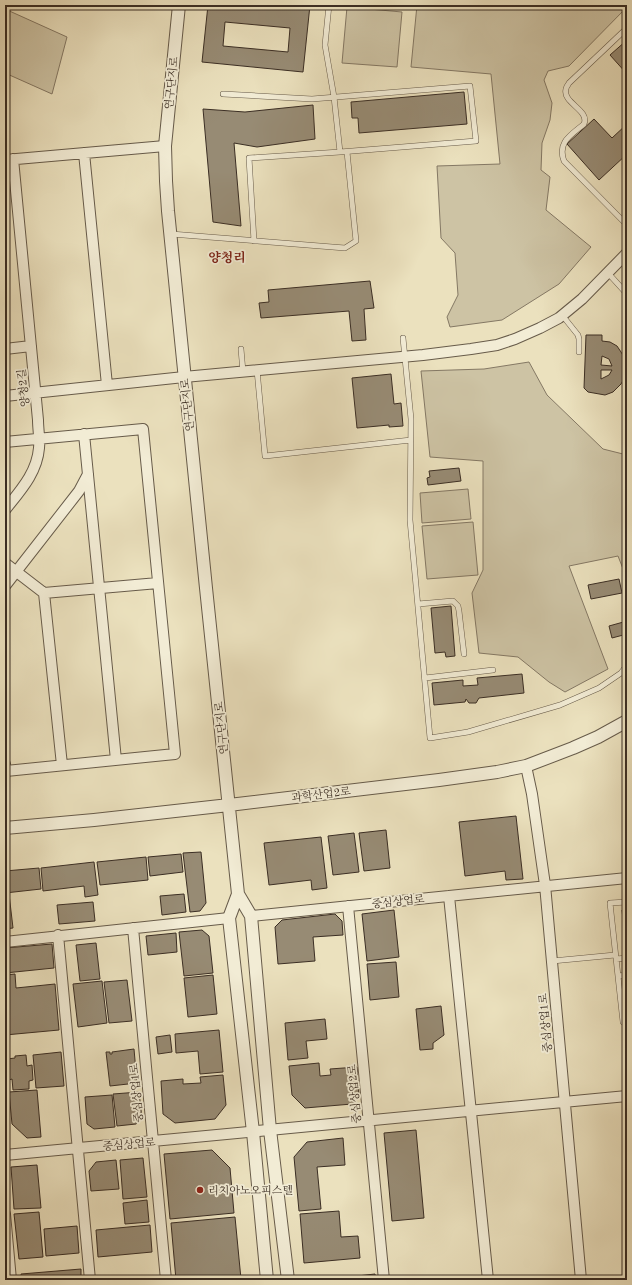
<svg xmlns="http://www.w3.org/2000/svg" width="632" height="1285" font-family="'Old Standard TT','Noto Serif KR',serif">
<rect width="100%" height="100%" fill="#ebe1be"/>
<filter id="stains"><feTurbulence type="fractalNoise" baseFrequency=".005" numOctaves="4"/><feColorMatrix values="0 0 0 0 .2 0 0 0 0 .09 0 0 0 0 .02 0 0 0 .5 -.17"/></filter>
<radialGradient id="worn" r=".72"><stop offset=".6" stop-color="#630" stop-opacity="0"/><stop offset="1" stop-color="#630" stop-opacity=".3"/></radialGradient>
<!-- green -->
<path fill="#cdc3a4" stroke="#847864" d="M417,5H627V7L569,66L548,71L544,80L552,103L550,120L542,143L541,170L550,177L546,210L591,247L559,284L502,320L450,327L447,317L458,295L455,253L441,238L437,166L500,164L491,74L411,67Z
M347,7L402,12L397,67L342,63Z
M5,9L67,37L52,94L5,73Z
M529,362L547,395L603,449L627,455V579L618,556L569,566L608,669L565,692L549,682L518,657L479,653L472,593L483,570V461L430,457L421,371L484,369Z
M468,489L471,519L422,523L420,493Z
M473,522L478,575L427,579L422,526Z"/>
<!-- building -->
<path fill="#978b74" stroke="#3b2e24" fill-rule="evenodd" d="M208,5H310L303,72L202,62ZM225,22L290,28L288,52L223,46Z
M627,40V74L610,55Z
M464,92L467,124L359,133L358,118H352L351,102Z
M313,105L315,139L257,147L234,143L241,226L213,222L203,109L245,112Z
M594,119L612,138L627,124V154L599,180L567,144Z
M370,281L374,308L364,309L366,340L352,341L349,311L261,318L259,303L269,302L268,290Z
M586,335H602V341L610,342L617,346L621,352L625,359V377L621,384L613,392L605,395L588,392L584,388ZM602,356L609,359L612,366L601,365ZM601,370H612L609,375L601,379Z
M391,374L394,404L401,403L403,426L389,427V425L357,428L352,378Z
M459,468L461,481L428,485L427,478L430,477L429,471Z
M619,579L622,593L591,599L588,585Z
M451,606L455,656L446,657L445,652L435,653L431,608Z
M627,621V634L612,638L609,626Z
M522,674L524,693L479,698L476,703H469L466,699L465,702L434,705L432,683L463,680V686L478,685L477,678Z
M516,816L523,879L506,880L505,871L465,876L459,822Z
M386,830L390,868L364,871L359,833Z
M354,833L359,872L333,875L328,836Z
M321,837L327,888L312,890L311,880L269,885L264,843Z
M201,852L206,903L200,911L190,912L183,853Z
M181,854L183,872L150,876L148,857Z
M146,857L148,880L100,885L97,862Z
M94,862L98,895L85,897L84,886L43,891L41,868Z
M39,868L41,889L5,893V871Z
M9,894L13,928L5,929V895Z
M184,894L186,912L162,915L160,896Z
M93,902L95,921L59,924L57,905Z
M627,909V946L626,947L622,910Z
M394,910L399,957L367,961L362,914Z
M335,914L342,921L343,935L313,937L315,961L278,964L275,927L282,920Z
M202,930L209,936L213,973L184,976L179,932Z
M176,933L177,952L148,955L146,936Z
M96,943L100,979L80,981L76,945Z
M52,944L54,968L5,973V948Z
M396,962L399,997L370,1000L367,964Z
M15,974L16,988L55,984L59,1030L5,1035V975Z
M213,975L217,1014L188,1017L184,978Z
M127,980L132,1021L109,1023L104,982Z
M102,981L107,1023L78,1027L73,984Z
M441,1006L444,1035L433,1043V1049L420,1050L416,1009Z
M325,1019L327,1039L306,1041L308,1058L288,1060L285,1023Z
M219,1030L223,1072L200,1074L198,1051L176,1053L175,1034Z
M170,1035L172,1052L158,1054L156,1037Z
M134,1049L137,1083L110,1086L106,1052H110V1054H112V1052Z
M61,1052L64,1086L36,1088L33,1055Z
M26,1055L27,1066L32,1065L33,1080L29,1081V1089L13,1090L12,1079L9,1080L7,1059L15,1058V1056Z
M319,1063L320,1076L331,1075L330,1069L357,1067L359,1096L352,1104L305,1108L292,1095L289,1066Z
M223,1075L226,1105L215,1119L175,1123L163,1114L161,1081L183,1079V1084L201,1083L200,1077Z
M37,1090L41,1137L27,1138L12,1124L9,1092Z
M139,1092L142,1119L136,1124L117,1126L113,1094Z
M112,1095L115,1127L94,1129L87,1124L85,1097Z
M416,1130L424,1218L392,1221L384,1133Z
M343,1138L345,1165L317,1167L321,1209L299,1211L294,1157L307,1142Z
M212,1150L230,1168L234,1213L170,1219L164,1154Z
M143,1158L147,1197L123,1199L120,1160Z
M116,1160L119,1189L91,1191L89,1171L96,1162Z
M37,1165L41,1208L14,1209L11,1167Z
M147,1200L149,1222L125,1224L123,1203Z
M339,1211L341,1237L358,1236L360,1258L304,1263L300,1214Z
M39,1212L43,1257L19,1259L14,1214Z
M235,1217L241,1279L227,1280H176L171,1223Z
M150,1225L152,1252L98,1257L96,1230Z
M77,1226L79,1253L46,1256L44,1229Z
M81,1269V1280H22L21,1274Z
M375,1274L376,1280H322Z"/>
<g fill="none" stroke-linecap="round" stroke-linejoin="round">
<defs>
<path id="service" d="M329,5L325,45L334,97L340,152
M627,28L569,83C568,85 566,87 566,89C562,103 590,110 584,124C571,135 557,142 564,161L627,225
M223,94L312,99L470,86L476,141L340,152L249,158L254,241
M171,234L345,248L356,241L347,152
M608,273L627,294
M562,315L578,335L579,339V352
M403,338L411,419L410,520L430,738L468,732L560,705L599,688L621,673L627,665
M241,349L243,372
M257,370L265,456L411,440
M626,597L627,598
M418,604L453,601L458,606L459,611L464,654
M425,678L493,670
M627,902L610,903L623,1022L627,1021
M616,959L627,958
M552,961L615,955
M618,976L627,975"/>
<path id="minor" d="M84,153L107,385
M5,160L165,146
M5,349L31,346
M5,396L184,377L423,355L471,349L497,345L515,339L540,328L559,318L582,299L627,253
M84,434L116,760
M5,442L143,429L175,754L6,771L5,764
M5,510C20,491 37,473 39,448C40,439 38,429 38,420L13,159
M5,563L44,593
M5,586L79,491L88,474
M62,765L44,593L158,583
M526,766L532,794L545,885L581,1280
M449,896L488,1280
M348,906L384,1280
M251,916L627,878
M133,928L166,1280
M58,935L90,1280
M5,942L229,918
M5,1155L627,1096
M5,1214L11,1280"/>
<path id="tertiary" d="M179,5L165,146L166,181L168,211L206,588L238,894L251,916L270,1130L288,1280
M5,828L94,820L229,805L439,780L497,772L526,766L573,748L598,737L627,721
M238,894L229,918L253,1132L267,1280"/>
</defs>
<!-- service casing -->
<use href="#service" stroke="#675b4a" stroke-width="6"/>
<!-- minor casing -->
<use href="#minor" stroke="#675b4a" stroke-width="12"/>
<!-- tertiary casing -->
<use href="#tertiary" stroke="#675b4a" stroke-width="14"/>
<!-- service -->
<use href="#service" stroke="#f2ecd5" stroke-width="5"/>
<!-- minor -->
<use href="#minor" stroke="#f2ecd5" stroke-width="10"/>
<!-- tertiary -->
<use href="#tertiary" stroke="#f2ecd5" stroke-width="12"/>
</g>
<!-- markers -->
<circle fill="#8f2418" stroke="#f2ecd5" stroke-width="1.5" cx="200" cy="1190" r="4"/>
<g text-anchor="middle" stroke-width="3.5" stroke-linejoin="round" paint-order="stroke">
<!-- street labels -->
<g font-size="11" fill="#3b2e24" stroke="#f2ecd5">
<text transform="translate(171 83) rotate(-84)" y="4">연구단지로</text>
<text transform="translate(23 388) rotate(-96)" y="4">양청2길</text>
<text transform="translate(187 405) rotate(-96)" y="4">연구단지로</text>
<text transform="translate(221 728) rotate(-96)" y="4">연구단지로</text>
<text transform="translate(321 794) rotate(-7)" y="4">과학산업2로</text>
<text transform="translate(398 901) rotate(-6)" y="4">중심상업로</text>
<text transform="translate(545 1023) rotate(-95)" y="4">중심상업1로</text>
<text transform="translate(136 1093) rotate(-95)" y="4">중심상업1로</text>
<text transform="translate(354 1094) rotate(-95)" y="4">중심상업2로</text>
<text transform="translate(129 1144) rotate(-5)" y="4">중심상업로</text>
</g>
<!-- poi labels -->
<g font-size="11" fill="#3b2e24" stroke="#f2ecd5" text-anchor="start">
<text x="208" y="1194">리치아노오피스텔</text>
</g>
<!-- quarter labels -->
<g font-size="13" font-weight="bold" fill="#7a1f14" stroke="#f2ecd5">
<text x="227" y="262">양청리</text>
</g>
</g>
<!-- margin -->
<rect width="632" height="1285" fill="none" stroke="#ebe1be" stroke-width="20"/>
<rect x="6" y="6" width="620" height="1273" fill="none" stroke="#3b2e24" stroke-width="2"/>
<rect x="10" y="10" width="612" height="1265" fill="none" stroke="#3b2e24"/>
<rect width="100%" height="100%" filter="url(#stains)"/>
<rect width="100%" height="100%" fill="url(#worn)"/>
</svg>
